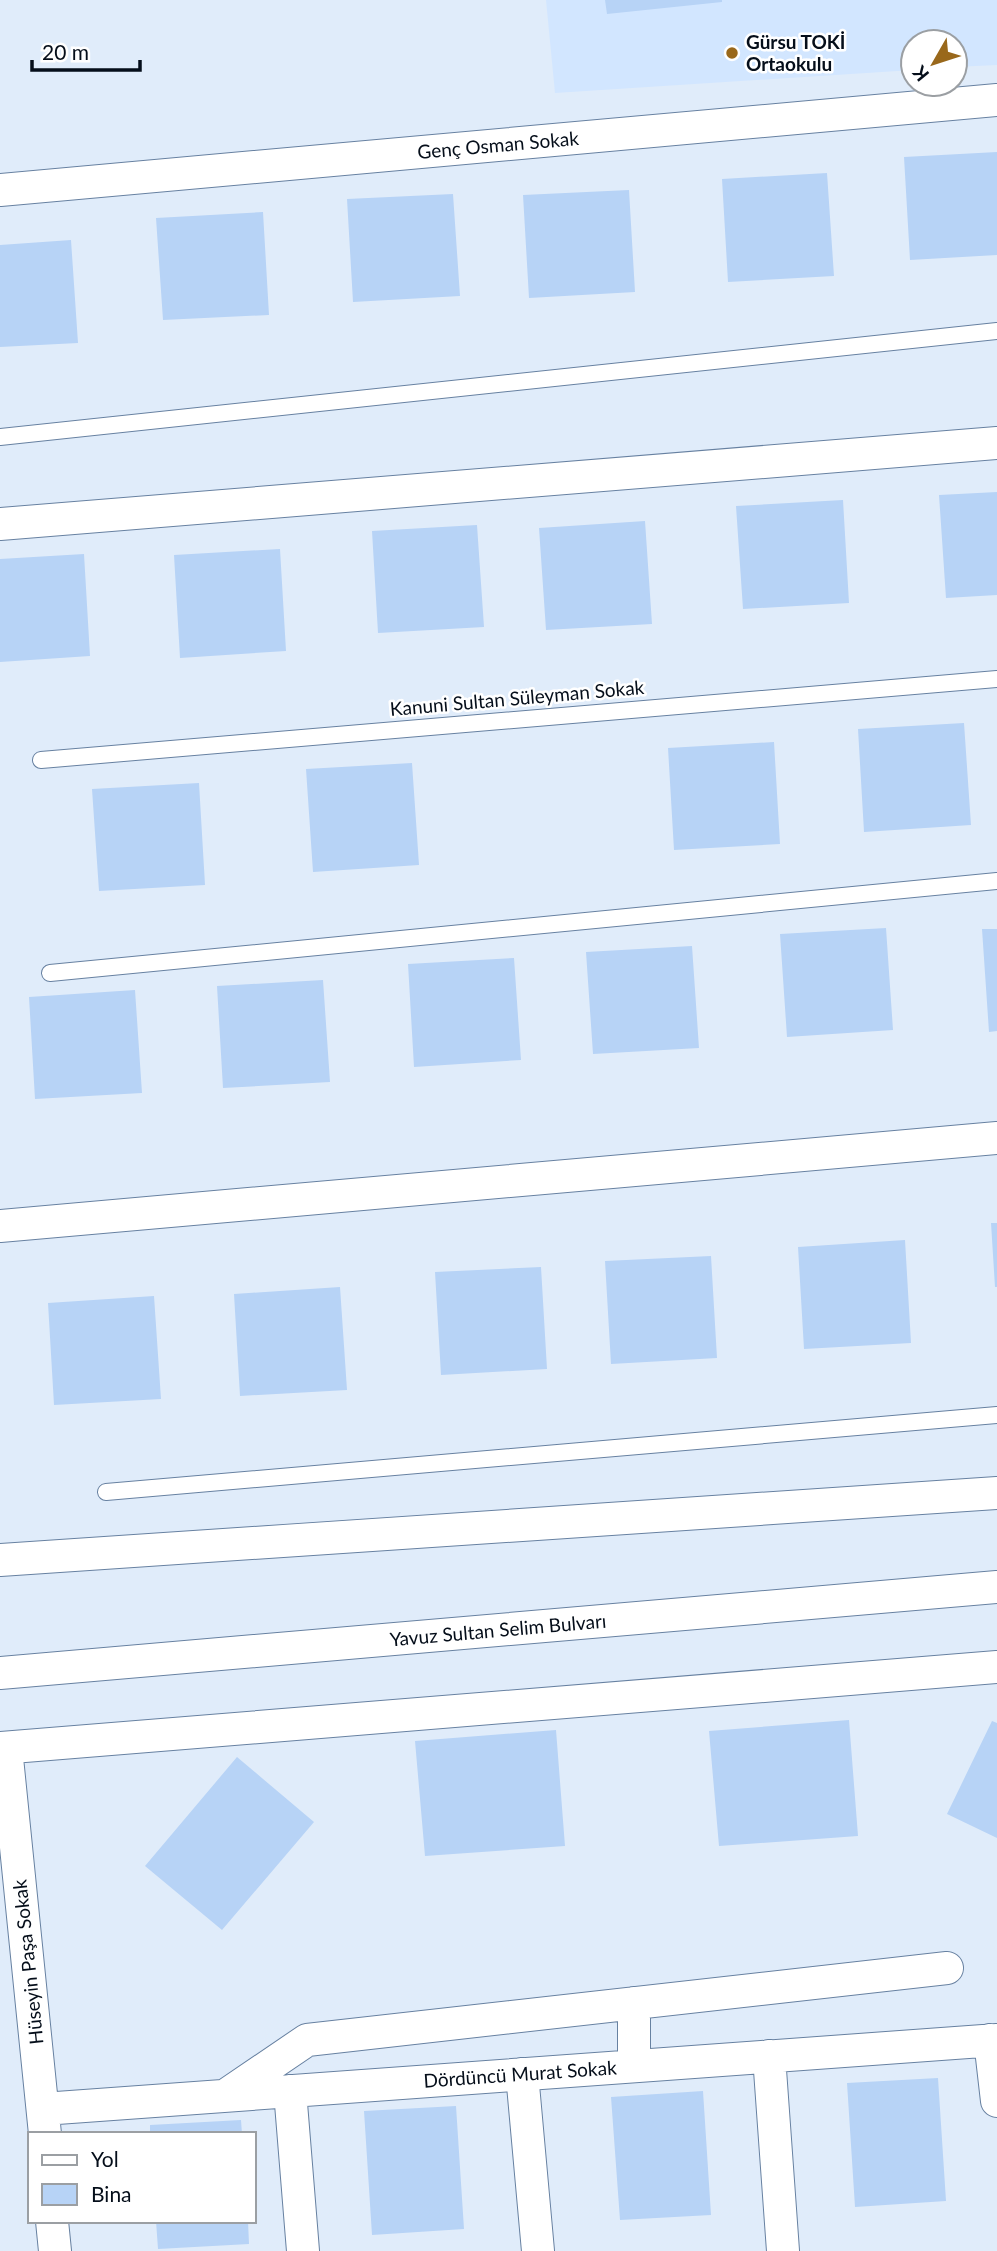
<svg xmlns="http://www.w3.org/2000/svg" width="997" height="2251" font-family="Lato,sans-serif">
<rect width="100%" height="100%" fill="#e0ecfa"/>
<!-- built -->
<path fill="#d2e6ff" d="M546,0H997V65L955,67V42H913V70L555,93Z"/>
<!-- building -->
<path fill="#b7d3f6" d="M605,0H722V2L607,14Z
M997,152V255L910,260L904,157Z
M827,173L834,276L728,282L722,179Z
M629,190L635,292L529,298L523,195Z
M453,194L460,296L353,302L347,199Z
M263,212L269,315L163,320L156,218Z
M71,240L78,343L0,347V245Z
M997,492V595L946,598L939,495Z
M843,500L849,603L743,609L736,506Z
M645,521L652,624L546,630L539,528Z
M477,525L484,627L378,633L372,531Z
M280,549L286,651L180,658L174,555Z
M84,554L90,656L0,662V559Z
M964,723L971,825L864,832L858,729Z
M774,742L780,844L674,850L668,748Z
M412,763L419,865L313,872L306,769Z
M199,783L205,885L99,891L92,789Z
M886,928L893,1030L787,1037L780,934Z
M982,929H997V1031L989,1032Z
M692,946L699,1048L593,1054L586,952Z
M514,958L521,1060L414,1067L408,964Z
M323,980L330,1082L223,1088L217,986Z
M135,990L142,1093L35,1099L29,997Z
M991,1223H997V1287H995Z
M905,1240L911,1343L804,1349L798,1247Z
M711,1256L717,1358L611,1364L605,1261Z
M541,1267L547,1369L441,1375L435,1272Z
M340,1287L347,1390L240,1396L234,1294Z
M154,1296L161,1399L54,1405L48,1303Z
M849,1720L858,1836L719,1846L709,1731Z
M992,1721L997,1723V1838L947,1814Z
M556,1730L565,1846L425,1856L415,1741Z
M237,1757L314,1822L222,1930L145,1866Z
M938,2078L946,2201L855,2207L847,2083Z
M703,2091L711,2215L620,2220L611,2097Z
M456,2106L464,2229L372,2235L364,2111Z
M241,2120L242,2134H150V2125Z
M156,2221H248L249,2244L158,2249Z"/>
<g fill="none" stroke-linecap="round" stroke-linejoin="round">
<defs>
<path id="lane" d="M0,437L997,331
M41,760L997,679
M50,973L997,881
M106,1492L997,1415"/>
<path id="street" d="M0,190L997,100
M0,524L997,443
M0,1226L997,1138
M0,1560L997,1493
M0,1673L997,1587
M0,1748L997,1667
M6,1748L45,2134
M990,2040L997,2101
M769,2056L783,2251
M634,2066V2003
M522,2074L538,2251
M290,2091L303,2251
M226,2095L307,2040L947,1968
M43,2109L997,2040
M52,2221L55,2251"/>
</defs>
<!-- lane casing -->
<use href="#lane" stroke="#6781a1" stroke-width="18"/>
<!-- street casing -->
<use href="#street" stroke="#6781a1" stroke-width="34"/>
<!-- lane -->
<use href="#lane" stroke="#fff" stroke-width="16"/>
<!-- street -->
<use href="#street" stroke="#fff" stroke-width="32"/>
</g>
<!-- markers -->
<circle fill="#99681b" stroke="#fff" stroke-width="2.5" cx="732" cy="53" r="7"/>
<g text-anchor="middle" stroke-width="5" stroke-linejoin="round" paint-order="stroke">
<!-- poi labels -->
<g font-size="19" font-weight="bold" fill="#050e1a" stroke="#fff" text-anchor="start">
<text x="746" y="49">Gürsu TOKİ<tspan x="746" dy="22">Ortaokulu</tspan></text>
</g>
<!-- street labels -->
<g font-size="19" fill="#050e1a" stroke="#fff">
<text transform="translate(498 145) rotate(-5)" y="7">Genç Osman Sokak</text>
<text transform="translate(517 698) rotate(-5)" y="7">Kanuni Sultan Süleyman Sokak</text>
<text transform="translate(498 1630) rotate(-5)" y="7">Yavuz Sultan Selim Bulvarı</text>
<text transform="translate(28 1962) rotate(-96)" y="7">Hüseyin Paşa Sokak</text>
<text transform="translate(520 2074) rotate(-4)" y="7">Dördüncü Murat Sokak</text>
</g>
</g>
<!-- legend -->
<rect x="28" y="2132" width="228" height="91" fill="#ffffff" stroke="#9b9fa3" stroke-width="2"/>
<rect x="42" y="2155" width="35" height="10" fill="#ffffff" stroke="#9b9fa3" stroke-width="2"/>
<text x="91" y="2167" font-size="21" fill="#050e1a">Yol</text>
<rect x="42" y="2184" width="35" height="21" fill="#b7d3f6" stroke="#9b9fa3" stroke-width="2"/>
<text x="91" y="2202" font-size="21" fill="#050e1a">Bina</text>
<!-- north arrow -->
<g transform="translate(934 63) rotate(231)"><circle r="33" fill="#ffffff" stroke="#9b9fa3" stroke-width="2"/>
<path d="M0-5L12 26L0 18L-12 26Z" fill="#99681b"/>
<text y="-10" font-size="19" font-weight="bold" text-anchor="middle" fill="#050e1a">K</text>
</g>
<!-- scale -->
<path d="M32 60v10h108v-10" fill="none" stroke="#050e1a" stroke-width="3.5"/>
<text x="42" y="60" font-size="21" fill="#050e1a" stroke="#ffffff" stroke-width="5" paint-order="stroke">20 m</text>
</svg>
